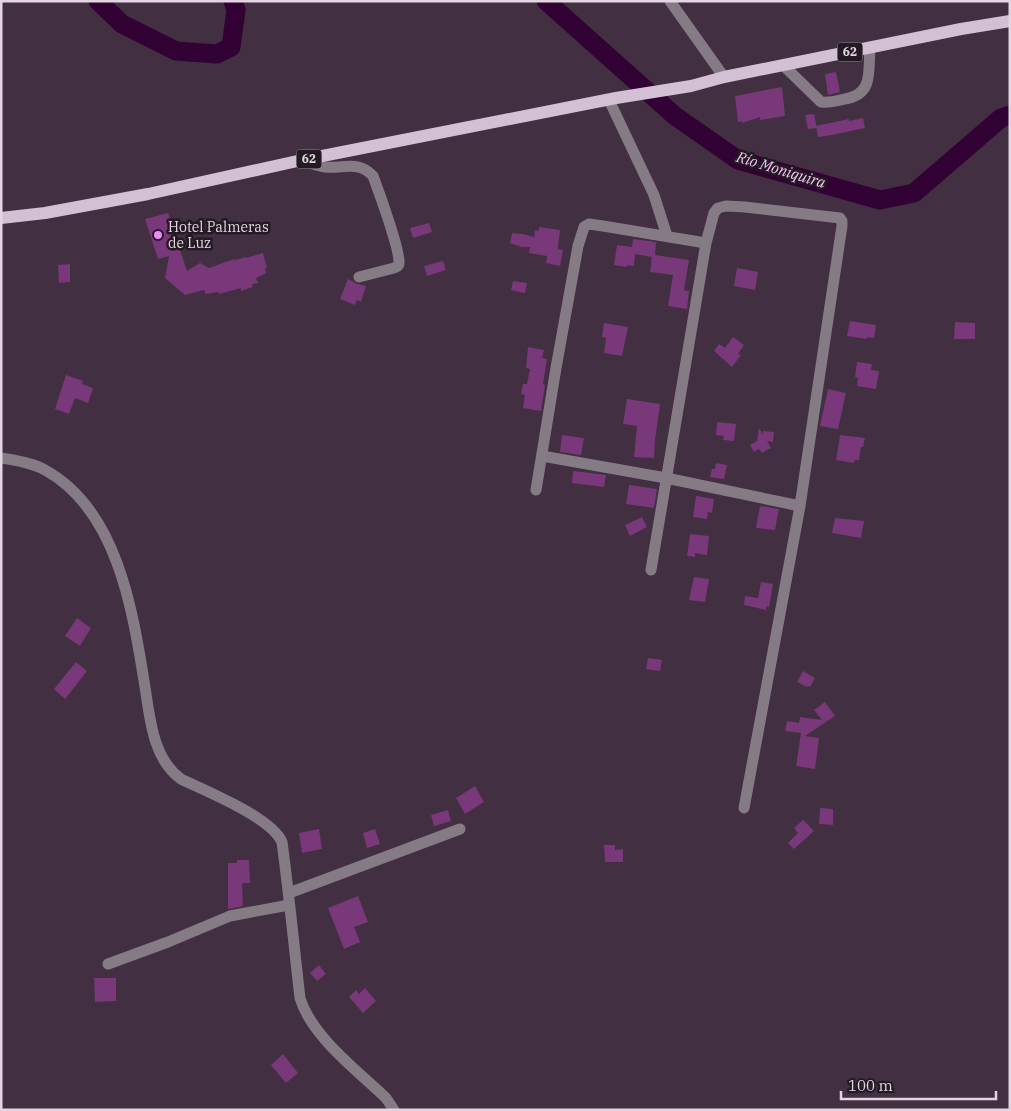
<svg xmlns="http://www.w3.org/2000/svg" width="1011" height="1111" font-family="'IBM Plex Serif',serif">
<rect width="100%" height="100%" fill="#422f41"/>
<g fill="none" stroke-linecap="round" stroke-linejoin="round">
<!-- river -->
<path stroke="#320234" stroke-width="19" d="M98,1L122,24L176,51L217,54L231,47L236,10L233,1
M546,1L675,116L738,160L880,200L914,193L1001,118L1010,115"/>
</g>
<!-- building -->
<path fill="#783879" d="M836,72L840,92L828,95L825,74Z
M782,87L785,116L760,120V117L742,123V121L738,122L735,96Z
M814,114L817,128L808,129L805,115Z
M863,118L865,128L832,135L818,137L816,126L849,119V121Z
M168,213L187,271L200,263L209,268L234,259L235,260L246,257V258L263,253L267,268H265L266,273L256,278L258,283L252,284L253,287L241,291V288L219,294L218,292L206,294L204,290L185,295L165,278L169,256L158,259L145,219Z
M429,223L432,232L413,238L410,228Z
M539,227L560,230L558,246V249L563,250L560,266L546,263L547,256L529,253L530,247H521L510,243L512,233L523,234L534,237L535,230L539,231Z
M633,239L656,242L655,255L689,260L684,290L689,291L687,309L668,306L673,275L650,272L652,257L635,254L634,266L627,265V267L614,265L617,245L632,247Z
M443,261L446,270L427,276L424,266Z
M70,264V282L59,283L58,265Z
M737,268L758,272L755,290L734,286Z
M348,279L357,284L366,286L361,302L357,300L355,305L340,299Z
M513,281L527,283L525,293L511,290Z
M850,321L876,325L874,338L867,337V339L847,336Z
M955,322L975,323V339H954Z
M604,323L628,327L622,356L604,353L606,338L602,337Z
M733,337L744,345L738,354L741,355L732,367L714,351L719,344L725,348Z
M528,347L544,350L542,358L547,359L543,384L545,385L541,411L523,408L525,395L521,394L523,384H527L530,369L526,368Z
M857,362L872,364L871,370L879,371L876,389L857,386L858,378L855,377Z
M66,375L83,381L82,384L93,388L88,403L75,398L69,414L55,409Z
M828,389L846,393L838,429L820,426Z
M627,399L660,404L655,440L654,458L634,457L637,426L623,424Z
M717,422L736,424L734,441L723,440L724,436L716,435Z
M759,428L763,434V431L774,432L773,442L767,441L771,448L762,453L759,449L754,452L750,445L757,441Z
M562,435L584,438L581,455L560,452Z
M840,435L865,438L863,447H861L859,460H855L854,463L836,460Z
M716,463L727,465L724,479L710,477L712,469H715Z
M573,471L606,475L604,487L572,483Z
M629,485L657,489L654,508L626,504Z
M696,496L714,499L712,513L708,512L707,519L693,517Z
M760,506L779,509L775,530L756,528Z
M642,517L647,527L630,536L625,525Z
M835,518L864,521L861,538L832,533Z
M690,534L709,536L707,555L695,553V557L687,556Z
M694,577L709,579L705,602L689,600Z
M761,582L773,584L769,607L767,606L766,610L744,605L745,596L758,598Z
M77,618L91,628L80,646L65,636Z
M648,658L662,660L660,671L646,669Z
M76,662L87,671L65,699L54,689Z
M803,671L815,678L810,687L808,686L807,687L797,682Z
M825,702L835,716L805,736L819,738L815,769L796,766L801,733L785,731L787,721L799,723L800,717L822,720L814,710Z
M475,786L484,802L465,814L456,798Z
M820,808L833,809V825L819,824Z
M448,810L451,821L434,826L431,815Z
M803,820L814,831L794,849L788,843L798,833L794,828Z
M319,829L322,849L302,853L299,833Z
M375,829L380,844L367,848L363,833Z
M604,845H615V850L623,849V862H605Z
M237,860H249L250,883H242L243,906L228,909V863H237Z
M358,896L368,922L354,927L360,942L344,949L328,908Z
M319,965L326,974L317,981L310,973Z
M94,978H116V1001L95,1002Z
M365,988L376,1001L363,1013L349,997L356,990L359,994Z
M283,1054L298,1073L286,1083L271,1065Z"/>
<g fill="none" stroke-linecap="round" stroke-linejoin="round">
<!-- minor -->
<path stroke="#857b85" stroke-width="11" d="M670,1L724,77
M783,65L821,102C829,103 837,101 845,99C874,94 868,71 870,48
M609,100L654,195L667,236
M302,160C310,163 317,166 325,167C344,169 358,160 373,176C379,192 400,250 399,263C399,267 397,266 394,268L359,277
M542,456L666,478L800,506
M1,458C15,460 33,463 45,470C118,510 133,612 145,687C150,719 153,759 181,779C207,792 271,817 282,842C289,894 294,946 300,998C312,1037 357,1070 386,1098L394,1110
M536,490L556,368L578,246L584,227L589,224L603,226L706,243
M651,570L706,243L714,213L718,208L726,206L745,207L840,218L842,221V226L800,506L744,808
M289,893L460,829
M108,964L168,942L230,916L289,905"/>
<!-- major -->
<path stroke="#d4c0d4" stroke-width="12" d="M1,218L45,213L148,194L302,160L616,98L691,86L724,77L961,29L1010,21"/>
</g>
<!-- markers -->
<circle fill="#f28af3" stroke="#231a23" stroke-width="2" cx="158" cy="235" r="5"/>
<g text-anchor="middle" stroke-width="5" stroke-linejoin="round" paint-order="stroke">
<!-- shield labels -->
<g fill="#231a23" stroke="#a99ea9" stroke-width="1">
<rect x="837.5" y="42.5" width="25" height="19" rx="4"/>
<rect x="296.5" y="149.5" width="25" height="19" rx="4"/>
</g>
<g font-size="12" font-weight="bold" fill="#e3d6e2">
<text x="850" y="56">62</text>
<text x="309" y="163">62</text>
</g>
<!-- poi labels -->
<g font-size="14" fill="#e3d6e2" stroke="#231a23" text-anchor="start">
<text x="168" y="232">Hotel Palmeras<tspan x="168" dy="16">de Luz</tspan></text>
</g>
<!-- water labels -->
<g font-size="15" font-style="italic" fill="#fac4fa" stroke="#231a23">
<text transform="translate(781 170) rotate(17)" y="5">Río Moniquira</text>
</g>
</g>
<!-- border -->
<rect width="1011" height="1111" fill="none" stroke="#e3d6e2" stroke-width="5"/>
<!-- scale -->
<path d="M841 1091v8h155v-8" fill="none" stroke="#e3d6e2" stroke-width="2.5"/>
<text x="848" y="1091" font-size="15" fill="#e3d6e2" stroke="#231a23" stroke-width="4" paint-order="stroke">100 m</text>
</svg>
